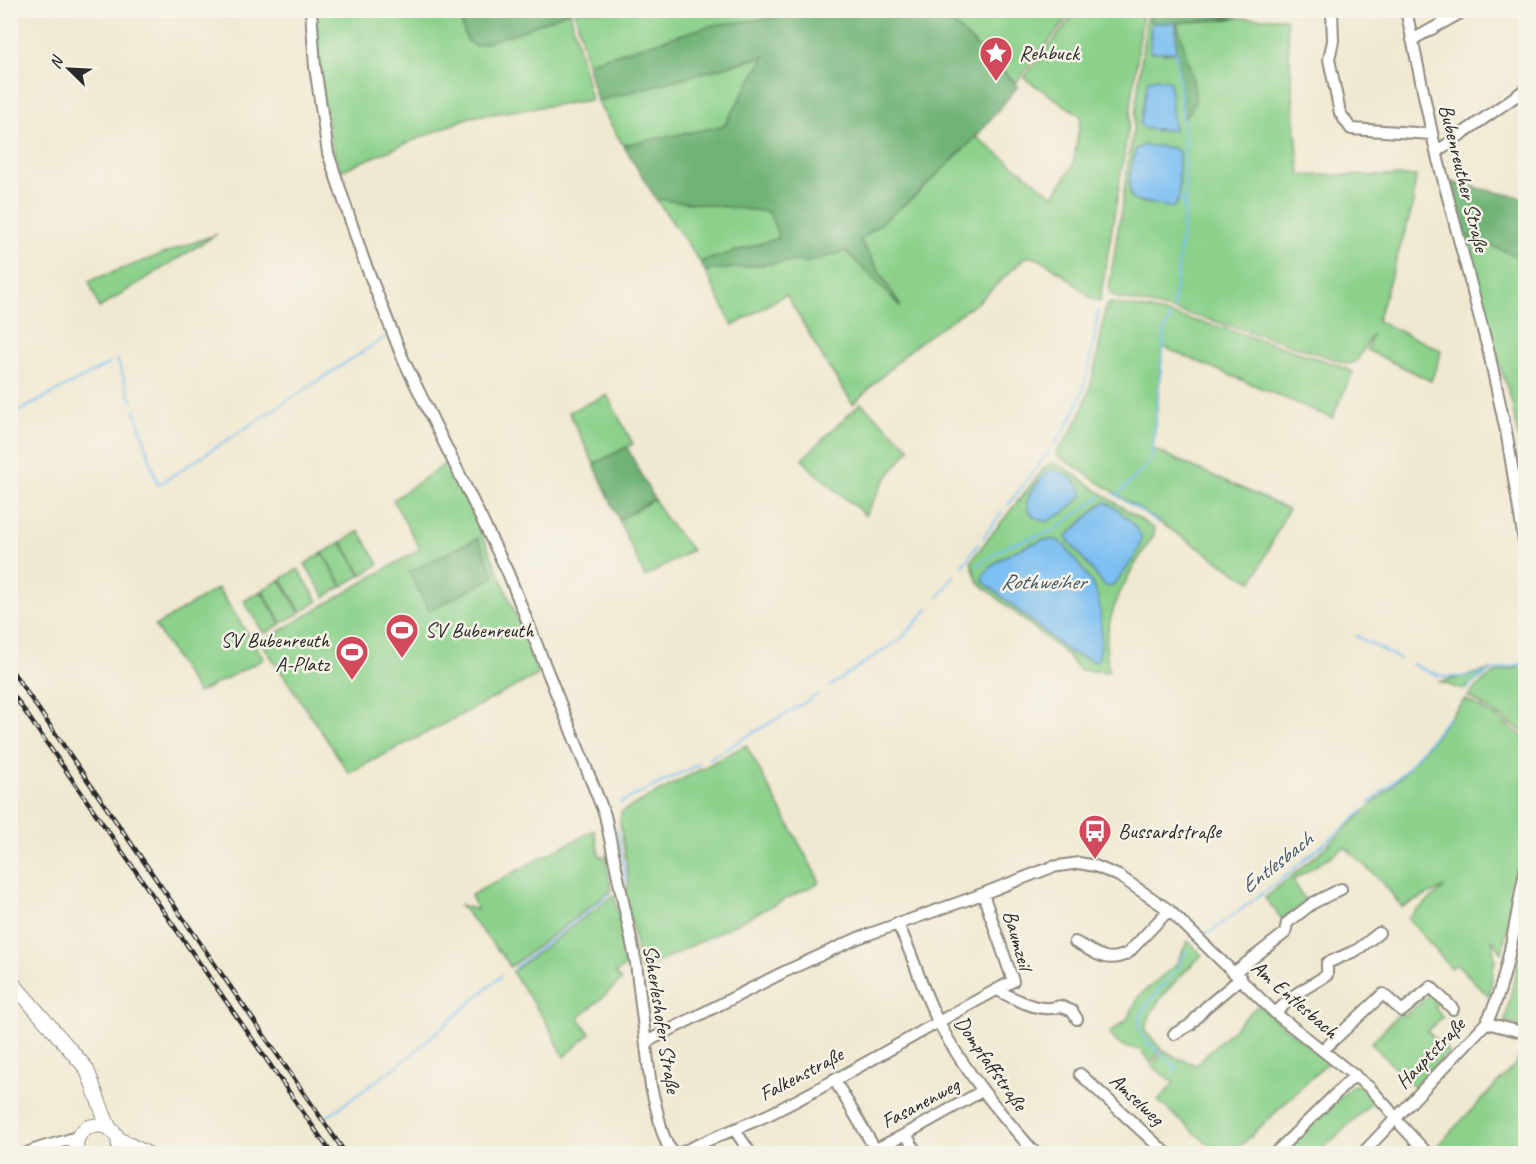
<svg xmlns="http://www.w3.org/2000/svg" width="1536" height="1164" font-family="Caveat,sans-serif">
<rect width="100%" height="100%" fill="#f7f3e8"/>
<filter id="ink" filterUnits="userSpaceOnUse"><feTurbulence type="fractalNoise" baseFrequency=".0167" numOctaves="2"/><feDisplacementMap in="SourceGraphic" scale="12" xChannelSelector="R" yChannelSelector="G"/><feConvolveMatrix kernelMatrix="1 2 1 2 8 2 1 2 1" color-interpolation-filters="sRGB"/></filter>
<filter id="wash" filterUnits="userSpaceOnUse"><feTurbulence type="fractalNoise" baseFrequency=".008" numOctaves="4" result="noise"/><feDisplacementMap in="SourceGraphic" scale="24" xChannelSelector="R" yChannelSelector="G"/><feGaussianBlur stdDeviation="1.35" result="paint"/><feColorMatrix in="noise" values="0 0 0 0 0 0 0 0 0 0 0 0 0 0 0 0 0 1.4 0 .05"/><feComposite in="paint" operator="in"/></filter>
<g filter="url(#wash)">
<rect width="100%" height="100%" fill="#f0e9d2"/>
<!-- green -->
<path fill="#8bd18b" stroke="#5b7e5b" stroke-width="1.5" fill-rule="evenodd" d="M1189,10L1236,11L1237,18H1286L1300,175L1416,176L1412,209L1377,321L1441,350L1440,356L1431,381L1367,350L1372,334L1357,361L1348,364C1272,338 1196,313 1117,298L1110,293L1109,289L1134,125L1147,11L1151,23L1150,37L1163,53L1176,52L1183,119L1195,99L1189,66L1176,23L1233,19ZM1156,78L1170,82L1158,131L1147,129L1140,125ZM1145,145L1173,148L1179,152V198L1177,203C1163,203 1141,208 1130,196L1136,149Z
M316,11H458L467,41L522,31L570,11L591,100L470,117L340,171C322,120 319,64 316,11Z
M575,11H780L776,18L713,25L587,63Z
M940,11H1073L1016,83Z
M1077,11H1143L1129,125L1100,301L1092,299C1079,288 1042,253 1026,257L978,302L928,336L911,349L853,404L826,363L786,294L733,326L705,271L796,261L808,262L846,251L899,304L860,240L915,196L976,137L1054,196L1073,165L1081,116L1024,78Z
M766,56L724,126L623,145L597,101Z
M656,199L769,211L780,238L700,262Z
M217,234L99,308L89,281Z
M1466,236L1525,259V474L1511,399L1499,364Z
M1111,303L1152,310L1220,327L1335,364L1353,372L1332,418L1163,347L1153,449L1288,509L1253,581L1240,575L1057,455L1056,453C1061,445 1068,438 1072,430C1093,395 1099,350 1105,310L1107,305Z
M607,395L633,444L594,464L569,412Z
M861,403L910,448L885,480L865,515L812,470L802,459Z
M448,462C482,532 513,602 538,675L349,773L261,642L420,549L393,500Z
M1053,463L1063,467L1154,529V535C1127,575 1097,622 1109,672L1079,670L1068,656L978,582L971,562L976,554L1045,467ZM1108,503L1136,528L1103,584L1066,537L1101,504ZM1033,543L1069,652L983,581L1004,558Z
M654,499L665,518L692,550L645,577L619,520Z
M359,531L379,564L362,575L342,542Z
M341,542L361,575L343,586L323,553Z
M322,553L342,586L325,597L305,564Z
M298,569L318,601L301,612L281,579Z
M280,580L300,613L282,623L262,590Z
M218,588L264,659L198,693L155,626Z
M261,591L281,624L264,634L244,601Z
M1525,666H1526L1525,733L1468,696C1489,673 1494,672 1525,666Z
M1491,670L1463,690L1440,682Z
M1465,699L1496,717L1525,738V843L1502,953L1492,939L1495,960L1489,997L1457,964L1451,968L1408,918L1445,887L1402,907L1383,883L1345,847L1293,880L1306,902L1282,919L1265,898L1321,851L1390,788L1406,771Z
M746,745L820,882L641,971L626,896V888L629,881L620,823L621,812Z
M594,830L600,857L605,856L612,890L510,967L507,961L460,905L477,910L471,895Z
M614,895L630,964L615,973L621,981L579,1018L590,1034L564,1057L548,1025L512,972Z
M1525,930V1028L1505,1021Z
M1188,941L1202,955C1182,975 1150,1002 1145,1031L1161,1049L1151,1063L1140,1050C1127,1046 1116,1047 1110,1033L1127,1019L1139,996L1176,964Z
M1431,994L1440,1002L1434,1007L1443,1017L1427,1031L1449,1052L1414,1087L1371,1043L1399,1014L1404,1016Z
M1258,1005L1298,1038L1329,1061L1232,1154L1218,1153L1158,1101L1174,1083L1152,1066L1164,1050L1175,1057L1196,1065Z
M1525,1044V1153H1435L1432,1151L1516,1064Z
M1355,1085H1359L1376,1099L1318,1153L1282,1154L1351,1087Z"/>
<!-- forest -->
<path fill="#70b377" stroke="#4e6f51" stroke-width="1.5" d="M458,11L570,10V11L522,31L475,46L467,41Z
M780,11H940L1018,86L976,137L915,196L860,240L901,307L846,251L808,262L796,261L705,271L700,262L779,238L769,212L656,199L623,145L724,126L765,56L597,101L587,63L713,25L776,18Z
M1147,11H1189L1236,18L1177,23C1182,42 1196,81 1195,99C1194,107 1188,114 1183,119L1176,52V23H1151Z
M1450,182L1525,198V259L1466,236Z
M627,447L654,499L619,520L594,464Z
M478,538L495,577L429,611L409,572Z"/>
<!-- water -->
<path fill="#7cbff2" stroke="#54758e" stroke-width="1.5" d="M1151,23H1176V52H1150Z
M1156,78L1170,81L1174,130L1146,129L1140,125L1148,80Z
M1145,145L1173,148L1179,152V198L1173,208L1134,200C1124,187 1133,164 1136,149Z
M1051,470C1063,469 1081,484 1083,495L1065,512L1047,522C1010,512 1033,485 1051,470Z
M1104,502C1114,504 1139,527 1141,537C1143,548 1119,582 1109,587L1103,584L1066,537Z
M1044,540H1057L1064,545C1073,557 1091,578 1096,592C1101,605 1105,651 1096,662L1069,652L983,581L982,578C993,558 1024,546 1044,540Z"/>
<g fill="none" stroke-linecap="round" stroke-linejoin="round">
<!-- stream -->
<path stroke="#7cbff2" stroke-width="2" d="M1176,52L1184,132L1185,208
M1173,309L1185,208L1179,198
M117,359L132,402
M135,410L158,485L387,336
M10,416L110,363
M1055,444C1085,407 1092,357 1098,311
M1114,494L1159,523
M1117,496L1151,460L1165,330L1171,318
M1511,499L1526,606
M1008,505L1049,451
M983,538L1002,512
M977,565L1009,545L1055,530L1101,496
M962,566L978,544
M938,598L954,576
M1356,636L1400,659
M1412,664C1422,669 1432,674 1442,676C1465,681 1502,668 1526,663
M830,686L902,638L929,608
M1467,690L1470,685L1489,672
M709,759L819,694
M620,803L699,764
M1370,803L1406,770L1449,717
M617,830L626,879L624,883
M1205,933L1210,932L1277,883L1363,811
M514,968L611,893
M1174,1074L1176,1067C1166,1056 1149,1047 1142,1035C1129,1014 1162,989 1172,975C1178,968 1182,959 1186,951
M324,1119L405,1060L501,976
M300,1154L305,1146"/>
</g>
</g>
<g filter="url(#ink)">
<g fill="none" stroke-linecap="round" stroke-linejoin="round">
<defs>
<path id="minor" d="M311,10L315,67L328,153L363,258L403,359L508,573L605,815L636,963L651,1087L662,1131L667,1144L674,1154
M1332,10L1333,41L1329,59L1340,113L1351,129L1432,134
M1406,10L1436,152L1489,353L1507,436L1526,553
M1412,40L1466,10
M1436,152L1526,89
M897,923C914,955 922,992 940,1025C965,1072 1000,1113 1036,1154
M1075,942C1095,952 1106,965 1128,953L1169,910
M1235,972L1285,933L1287,923L1313,903L1341,889
M997,990C1016,999 1039,1014 1060,1006L1072,1011L1077,1019
M1275,1013L1296,994L1327,975V963L1357,950L1379,933
M1486,1023L1526,1033
M1174,1034L1190,1025L1205,1008L1241,978
M646,1042L784,972L858,938L969,899L1052,867L1079,863L1095,866L1119,876L1169,910L1275,1013L1370,1088L1388,1108L1399,1123L1428,1154
M1323,1050L1383,994L1402,1011L1431,987L1453,1009
M1080,1074L1167,1154
M834,1079L875,1149
M735,1130L751,1154
M906,1134L917,1154
M25,1154C42,1145 61,1144 78,1136
M679,1154C709,1138 741,1128 772,1113C854,1072 932,1024 1013,981L983,894
M866,1154L906,1134L982,1091
M1274,1154L1355,1075
M1362,1154L1486,1023C1508,984 1516,913 1526,867"/>
<path id="major" d="M10,980L86,1068C95,1088 100,1109 110,1129
M118,1139L148,1154
M77,1154C68,1117 127,1115 118,1154"/>
</defs>
<!-- minor casing -->
<use href="#minor" stroke="#8e8a7e" stroke-width="14"/>
<!-- major casing -->
<use href="#major" stroke="#8e8a7e" stroke-width="16"/>
<!-- minor -->
<use href="#minor" stroke="#fff" stroke-width="10"/>
<!-- major -->
<use href="#major" stroke="#fff" stroke-width="14"/>
<defs>
<path id="rail" d="M10,668L346,1154
M10,690L332,1154"/>
</defs>
<!-- rail casing -->
<use href="#rail" stroke="#2b2b2b" stroke-width="4.5"/>
<!-- rail -->
<use href="#rail" stroke="#f7f3e8" stroke-width="2" stroke-dasharray="7" stroke-linecap="butt"/>
</g>
</g>
<!-- icons -->
<defs>
<symbol id="sight-pin" viewBox="-11 -11 22 30"><path d="M0 17L-7.5 6A9.5 9.5 0 1 1 7.5 6Z" fill="#d1495b" stroke="#f7f3e8"/><path d="M0-6L1.8-2.2L6-1.7L2.9 1.2L3.7 5.4L0 3.3L-3.7 5.4L-2.9 1.2L-6-1.7L-1.8-2.2Z" fill="#fff"/></symbol>
<symbol id="stadium-pin" viewBox="-11 -11 22 30"><path d="M0 17L-7.5 6A9.5 9.5 0 1 1 7.5 6Z" fill="#d1495b" stroke="#f7f3e8"/><path d="M0-5a6.5 5 0 1 0 0 10a6.5 5 0 1 0 0-10ZM-3.5-1.8h7v3.6h-7Z" fill="#fff"/></symbol>
<symbol id="bus-pin" viewBox="-11 -11 22 30"><path d="M0 17L-7.5 6A9.5 9.5 0 1 1 7.5 6Z" fill="#d1495b" stroke="#f7f3e8"/><path d="M-5-6H5V4H4V6H2V4H-2V6H-4V4H-5ZM-3.5-4V0h7V-4ZM-3.5 1.2v1.5H-2V1.2ZM2 1.2v1.5H3.5V1.2Z" fill="#fff"/></symbol>
</defs>
<g fill-rule="evenodd">
<use href="#sight-pin" x="977" y="34" width="38" height="52"/>
<use href="#stadium-pin" x="383" y="611" width="38" height="52"/>
<use href="#stadium-pin" x="333" y="633" width="38" height="52"/>
<use href="#bus-pin" x="1076" y="812" width="38" height="52"/>
</g>
<g text-anchor="middle" stroke-width="5" stroke-linejoin="round" paint-order="stroke">
<!-- poi labels -->
<g font-size="21" fill="#2b2b2b" stroke="#f7f3e8" text-anchor="start">
<text x="1019" y="60">Rehbuck</text>
<text x="425" y="637">SV Bubenreuth</text>
<text x="329" y="647" text-anchor="end">SV Bubenreuth<tspan x="329" dy="24">A-Platz</tspan></text>
<text x="1118" y="838">Bussardstraße</text>
</g>
<!-- street labels -->
<g font-size="21" fill="#2b2b2b" stroke="#f7f3e8">
<text transform="translate(1464 178) rotate(76)" y="7">Bubenreuther Straße</text>
<text transform="translate(1018 940) rotate(74)" y="7">Baumzeil</text>
<text transform="translate(1295 999) rotate(41)" y="7">Am Entlesbach</text>
<text transform="translate(662 1019) rotate(81)" y="7">Scherleshofer Straße</text>
<text transform="translate(1430 1053) rotate(-46)" y="7">Hauptstraße</text>
<text transform="translate(991 1063) rotate(55)" y="7">Dompfaffstraße</text>
<text transform="translate(801 1074) rotate(-28)" y="7">Falkenstraße</text>
<text transform="translate(1137 1099) rotate(43)" y="7">Amselweg</text>
<text transform="translate(920 1103) rotate(-28)" y="7">Fasanenweg</text>
</g>
<!-- water labels -->
<g font-size="22" font-style="italic" fill="#435767" stroke="#f7f3e8">
<text x="1043" y="589">Rothweiher</text>
<text transform="translate(1276 862) rotate(-38)" y="8">Entlesbach</text>
</g>
</g>
<!-- margin -->
<rect width="1536" height="1164" fill="none" stroke="#f7f3e8" stroke-width="36"/>
<!-- north arrow -->
<g transform="translate(69 69) rotate(294)" stroke="#f7f3e8" stroke-width="4.5" paint-order="stroke">
<path d="M0-4.5L10 22L0 15L-10 22Z" fill="#2b2b2b"/>
<text y="-9" font-size="16" font-weight="bold" text-anchor="middle" fill="#2b2b2b">N</text>
</g>
</svg>
